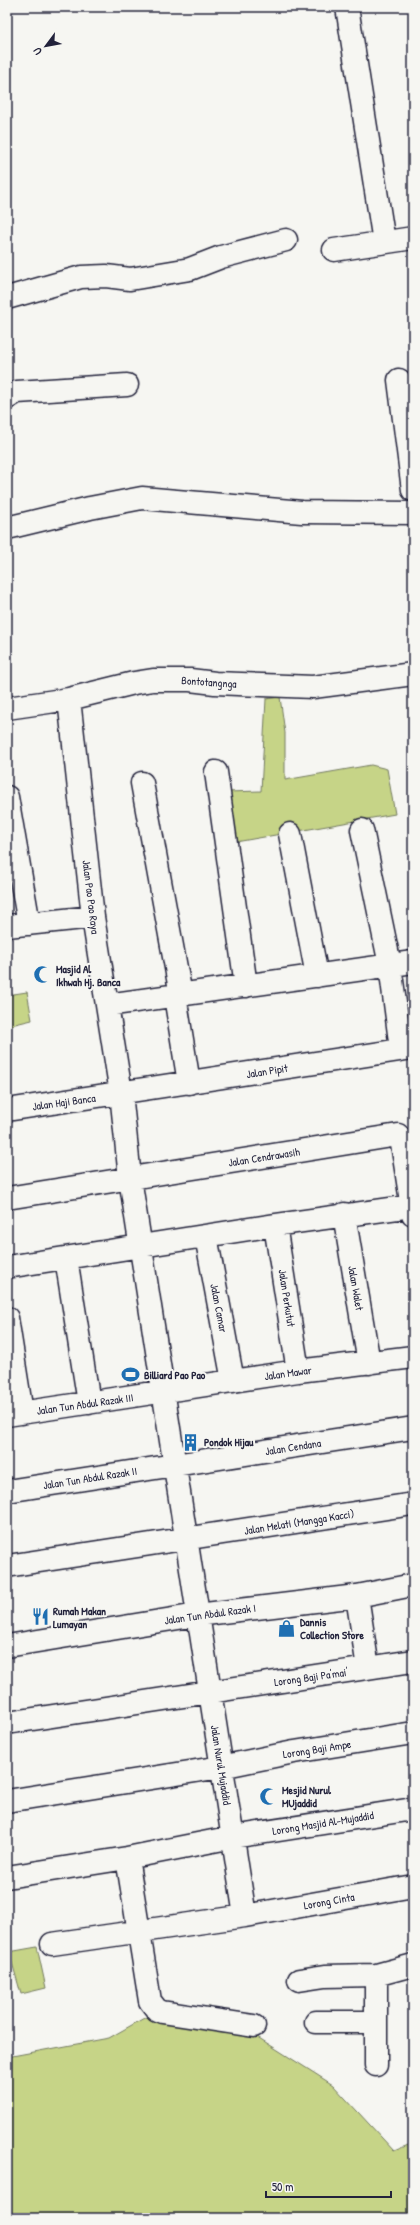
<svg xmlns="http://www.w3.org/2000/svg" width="420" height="2225" font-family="'Patrick Hand',sans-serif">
<rect width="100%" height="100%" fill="#f6f6f2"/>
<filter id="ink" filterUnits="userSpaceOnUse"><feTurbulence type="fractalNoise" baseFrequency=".025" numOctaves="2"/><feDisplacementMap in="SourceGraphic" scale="8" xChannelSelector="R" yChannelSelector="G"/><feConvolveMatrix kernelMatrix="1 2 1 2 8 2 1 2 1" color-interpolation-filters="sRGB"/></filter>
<g filter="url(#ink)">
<!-- green -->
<path fill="#c6d487" stroke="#747b61" d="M280,697L285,733V780L371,765L387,769L395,814L230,843L227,792L261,791L266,699Z
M27,992L32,1020L7,1026V995Z
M37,1947L46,1988L21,1994L9,1952Z
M210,2007L333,2085L394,2151L413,2143V2218H7V2057L109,2038L160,2009Z"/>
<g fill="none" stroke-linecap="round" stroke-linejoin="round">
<defs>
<path id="minor" d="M347,7L384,242
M334,250L413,238
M7,298L81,277L106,276L130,279L190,269L221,257L286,240
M399,380L413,490
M7,398L17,392L127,385
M7,528L90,508L142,498L302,512L413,513
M69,699L93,917L121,1093L130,1178L245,1916
M7,708L69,699L134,683L153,680H190L215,683L313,687L413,674
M216,772L246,986
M142,783L181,995
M7,797L29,924
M362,830L390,965L401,1049
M290,834L317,976
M7,926L93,917
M175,996L189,1083
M107,1005L413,962
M7,1110L413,1048
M7,1198L398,1135L402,1144L413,1214
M344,1214L369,1363
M275,1225L298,1371
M206,1236L233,1381
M66,1258L89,1403
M7,1267L275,1225L412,1206
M7,1318L22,1413
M7,1415L298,1371L413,1357
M7,1491L413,1428
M7,1566L413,1504
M357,1596L368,1668
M7,1646L197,1615L357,1596L413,1585
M7,1723L413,1661
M7,1801L221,1767L294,1752L413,1733
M127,1858L150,2001L157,2010L162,2012L254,2026
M7,1877L127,1858L233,1837L413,1809
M52,1944L245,1916L413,1886
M299,1980L325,1976L376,1975L413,1965
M316,2022H376
M376,2065V1975"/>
</defs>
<!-- minor casing -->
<use href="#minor" stroke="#22223b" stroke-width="25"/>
<!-- minor -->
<use href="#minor" stroke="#f6f6f2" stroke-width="22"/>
</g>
</g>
<!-- icons -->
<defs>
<symbol id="mosque-bare" viewBox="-9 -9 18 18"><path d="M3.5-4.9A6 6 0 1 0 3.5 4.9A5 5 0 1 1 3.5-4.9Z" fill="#1f6fb2" stroke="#f6f6f2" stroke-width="2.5" paint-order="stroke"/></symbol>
<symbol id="stadium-bare" viewBox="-9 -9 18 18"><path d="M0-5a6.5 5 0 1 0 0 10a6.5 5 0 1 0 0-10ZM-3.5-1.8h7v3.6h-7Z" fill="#1f6fb2" stroke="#f6f6f2" stroke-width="2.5" paint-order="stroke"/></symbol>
<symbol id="building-bare" viewBox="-9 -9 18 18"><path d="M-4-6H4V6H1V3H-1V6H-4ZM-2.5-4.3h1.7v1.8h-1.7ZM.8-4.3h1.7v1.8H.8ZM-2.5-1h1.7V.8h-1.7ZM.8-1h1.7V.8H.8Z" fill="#1f6fb2" stroke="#f6f6f2" stroke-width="2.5" paint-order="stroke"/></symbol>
<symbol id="restaurant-bare" viewBox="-9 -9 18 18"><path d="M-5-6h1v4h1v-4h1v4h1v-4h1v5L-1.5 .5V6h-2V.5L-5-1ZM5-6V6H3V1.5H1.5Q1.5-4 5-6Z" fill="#1f6fb2" stroke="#f6f6f2" stroke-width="2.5" paint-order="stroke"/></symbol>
<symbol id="shop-bare" viewBox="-9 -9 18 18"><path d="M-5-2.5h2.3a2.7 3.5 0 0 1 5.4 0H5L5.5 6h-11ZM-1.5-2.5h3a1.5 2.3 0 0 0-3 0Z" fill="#1f6fb2" stroke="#f6f6f2" stroke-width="2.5" paint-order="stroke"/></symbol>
</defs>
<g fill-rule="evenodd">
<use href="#mosque-bare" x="30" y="962" width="25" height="25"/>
<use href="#stadium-bare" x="118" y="1362" width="25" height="25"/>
<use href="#building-bare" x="178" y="1430" width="25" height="25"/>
<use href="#restaurant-bare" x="28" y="1604" width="25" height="25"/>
<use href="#shop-bare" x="274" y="1616" width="25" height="25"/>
<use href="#mosque-bare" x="256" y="1784" width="25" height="25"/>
</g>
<g text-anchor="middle" stroke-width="4" stroke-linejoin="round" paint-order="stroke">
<!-- street labels -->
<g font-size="11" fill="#22223b" stroke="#f6f6f2">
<text transform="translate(209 682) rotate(4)" y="4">Bontotangnga</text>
<text transform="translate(91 897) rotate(83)" y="4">Jalan Pao Pao Raya</text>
<text transform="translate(267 1071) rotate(-9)" y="4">Jalan Pipit</text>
<text transform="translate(64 1102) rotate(-8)" y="4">Jalan Haji Banca</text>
<text transform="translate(264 1157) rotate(-9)" y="4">Jalan Cendrawasih</text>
<text transform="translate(356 1288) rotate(80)" y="4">Jalan Walet</text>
<text transform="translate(287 1298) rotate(81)" y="4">Jalan Perkutut</text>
<text transform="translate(219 1308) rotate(79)" y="4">Jalan Camar</text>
<text transform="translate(288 1373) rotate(-8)" y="4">Jalan Mawar</text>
<text transform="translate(85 1404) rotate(-8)" y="4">Jalan Tun Abdul Razak III</text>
<text transform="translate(293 1447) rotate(-9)" y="4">Jalan Cendana</text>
<text transform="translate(90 1478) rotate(-9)" y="4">Jalan Tun Abdul Razak II</text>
<text transform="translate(299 1522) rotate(-9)" y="4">Jalan Melati (Mangga Kacci)</text>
<text transform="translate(210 1614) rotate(-8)" y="4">Jalan Tun Abdul Razak I</text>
<text transform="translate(311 1677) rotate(-8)" y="4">Lorong Baji Pa'mai'</text>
<text transform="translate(317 1749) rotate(-9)" y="4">Lorong Baji Ampe</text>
<text transform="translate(221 1765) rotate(81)" y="4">Jalan Nurul Mujaddid</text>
<text transform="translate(323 1823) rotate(-9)" y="4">Lorong Masjid Al-Mujaddid</text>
<text transform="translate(329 1901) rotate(-10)" y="4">Lorong Cinta</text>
</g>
<!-- poi labels -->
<g font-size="11" font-weight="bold" fill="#22223b" stroke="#f6f6f2" text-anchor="start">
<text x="56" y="973">Masjid Al<tspan x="56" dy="13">Ikhwah Hj. Banca</tspan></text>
<text x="144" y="1379">Billiard Pao Pao</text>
<text x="204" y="1446">Pondok Hijau</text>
<text x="53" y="1615">Rumah Makan<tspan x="53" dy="13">Lumayan</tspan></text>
<text x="300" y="1626">Dannis<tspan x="300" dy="13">Collection Store</tspan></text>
<text x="282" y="1794">Mesjid Nurul<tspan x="282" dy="13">MUjaddid</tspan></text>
</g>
</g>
<!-- margin -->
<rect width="420" height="2225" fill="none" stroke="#f6f6f2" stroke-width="24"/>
<rect x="12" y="12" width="396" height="2201" fill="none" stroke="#22223b" stroke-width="1.5" filter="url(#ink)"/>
<!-- north arrow -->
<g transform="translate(46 46) rotate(238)" stroke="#f6f6f2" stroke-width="3" paint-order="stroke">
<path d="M0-3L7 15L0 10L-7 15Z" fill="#22223b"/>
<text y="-6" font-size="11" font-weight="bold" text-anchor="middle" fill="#22223b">U</text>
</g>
<!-- scale -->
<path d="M266 2191v6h125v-6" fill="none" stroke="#22223b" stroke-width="2"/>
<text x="272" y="2191" font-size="12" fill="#22223b" stroke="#f6f6f2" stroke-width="3" paint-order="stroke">50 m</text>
</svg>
